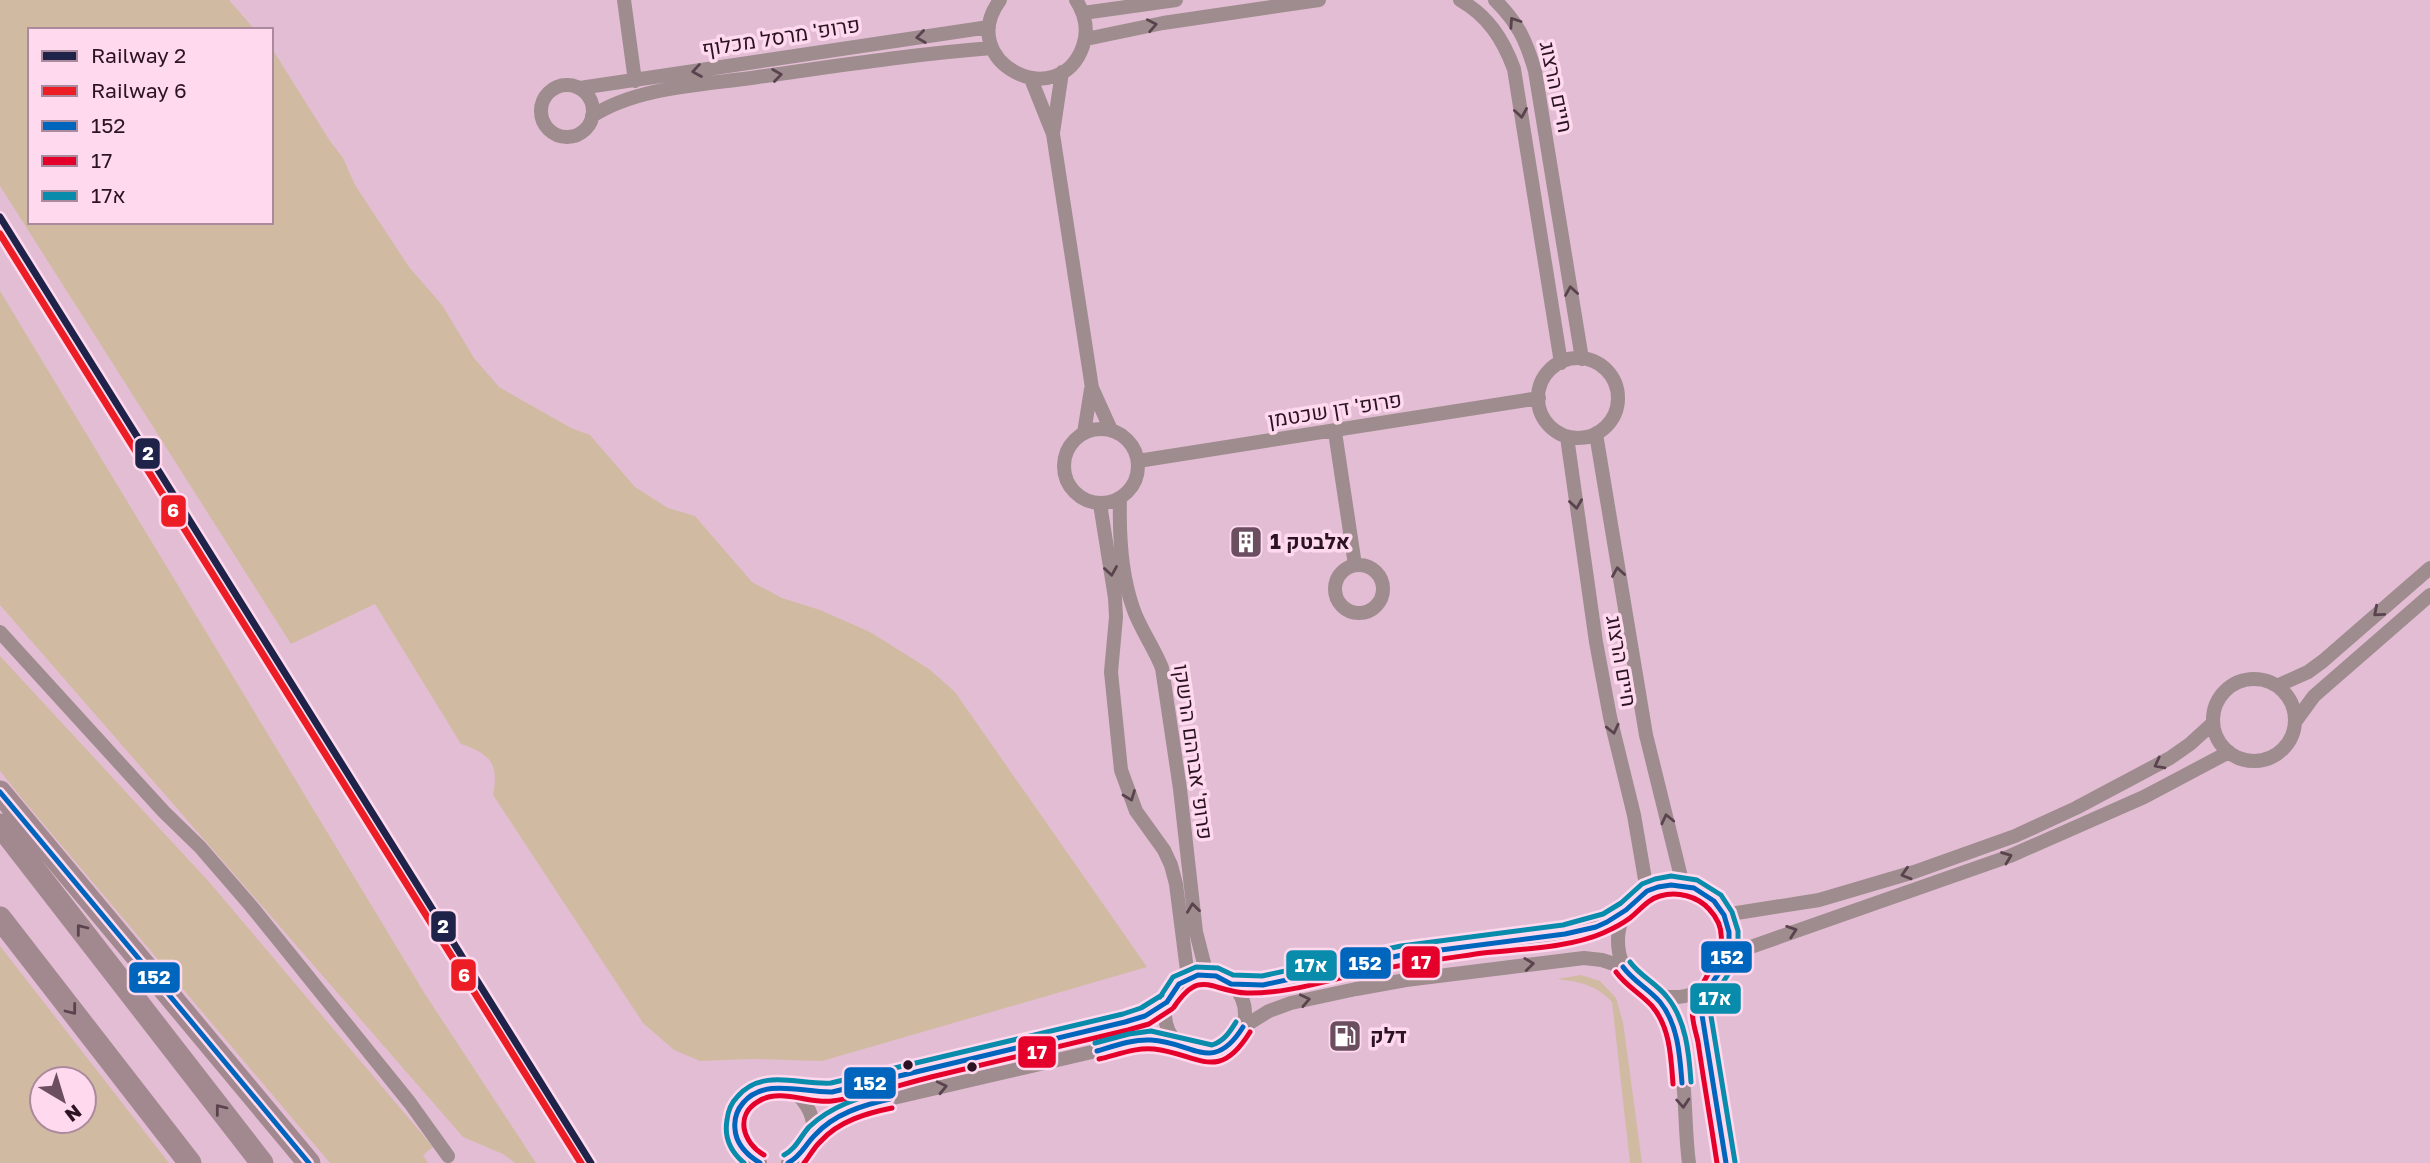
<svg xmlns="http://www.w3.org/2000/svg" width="2430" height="1163" font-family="'Golos Text',Heebo,sans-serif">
<rect width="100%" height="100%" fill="#e3bdd3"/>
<!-- green -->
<path fill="#d0bba2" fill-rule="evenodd" d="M0,0H229L255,30H30V222H271V47L330,141L343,158L355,185L409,267L442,305L474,358L499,387L571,428L590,435L635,487L668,508L695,516L752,582L782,598L820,610L870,632L929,669L955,692L1147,967L822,1061L752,1059L700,1061L674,1050L643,1023L493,795C499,764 491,754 461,744L375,604L291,644L0,186Z
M0,291L425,994L536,1163H515L503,1154L463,1137L0,605Z
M0,656L211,884L433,1147L423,1155L428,1163H330L24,801L0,771Z
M0,946L169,1163H0ZM42,1079H84V1121H42Z
M1581,975L1600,981L1616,998L1623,1022L1642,1163H1630L1612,1002C1596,984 1578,982 1557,979Z"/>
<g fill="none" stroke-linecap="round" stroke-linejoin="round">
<!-- minor -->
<path stroke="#9e8c8e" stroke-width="14" d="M624,0L635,81
M1000,0C954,62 1059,115 1083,46C1089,29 1085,14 1076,0
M1460,0C1488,16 1503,39 1514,69L1561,363
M1495,0C1518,23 1526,40 1535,71L1582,359
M1083,13L1176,0
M1086,39L1163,23L1319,0
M1031,79L1053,134L1092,388L1111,430
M541 111a26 26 0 1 1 52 0a26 26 0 1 1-52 0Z
M580,88L989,27
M592,116C639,86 704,85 758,77C836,66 914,54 992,48
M1053,133L1062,72
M1538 398a40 40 0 1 1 80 0a40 40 0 1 1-80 0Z
M1064 466a37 37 0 1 1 74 0a37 37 0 1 1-74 0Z
M1335,432L1355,565
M1084,433L1091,389
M1596,434L1646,735L1683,885
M1567,437L1596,642L1610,717L1634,815L1647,891
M1138,461L1539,398
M1120,499C1119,535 1121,574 1133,608C1140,629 1154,647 1162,668L1180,789L1196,932L1207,975
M1100,504L1115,598L1116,617L1111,672L1121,770L1136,811L1164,850L1171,865L1176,884L1188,978
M1335 589a24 24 0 1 1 48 0a24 24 0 1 1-48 0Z
M0,632L164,812L200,847L251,906L410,1103L448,1156
M2213 720a41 41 0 1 1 82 0a41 41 0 1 1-82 0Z
M2277,686L2308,672L2323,661L2430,568
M2295,722L2314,696L2430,595
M1618 941a56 56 0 1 1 112 0a56 56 0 1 1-112 0Z
M1724,915L1819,900L1914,872L2015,836L2076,808L2170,758L2190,744L2213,723
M1728,955L2010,856L2144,797L2229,752
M1165 1014a40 40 0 1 1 80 0a40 40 0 1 1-80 0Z
M1231,984L1263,985L1402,955L1565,934L1596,927L1626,910
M1712,984L1701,1009L1726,1163
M1651,993C1657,1000 1663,1007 1668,1015C1688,1050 1683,1122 1689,1163
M1243,1027L1269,1011L1291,1003L1356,989L1406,980L1584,958L1602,960L1623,967
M789,1090L813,1093L832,1092L1125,1022L1145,1016L1167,1002
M812,1137L842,1115L876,1102L1135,1042L1152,1040L1178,1044
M760,1163C745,1156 734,1142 735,1125C735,1114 740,1103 749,1096C793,1059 845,1136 788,1163"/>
<!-- trunk -->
<path stroke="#a28990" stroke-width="23" d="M0,792L309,1163
M0,825L262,1163
M0,918L190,1163"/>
<defs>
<path id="bus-1" d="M0,792L309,1163
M1623,967C1633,981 1649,989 1660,1002C1678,1024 1680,1056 1682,1083
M1167,1002L1179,984L1198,975L1216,976L1231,984L1263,985L1402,955L1565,934L1596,927L1607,922L1626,910L1647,891L1658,887L1671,885L1694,888L1714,901L1724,915L1729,932V949L1724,966L1714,980L1701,1009L1726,1163
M1097,1051C1114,1046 1133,1039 1151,1040C1193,1042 1213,1075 1243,1027
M760,1163C747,1155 736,1145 735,1129C734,1120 737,1110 743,1103C765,1077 803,1093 832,1092L1125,1022L1145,1016L1167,1002
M788,1163C801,1156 805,1145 815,1135C834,1114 863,1105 890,1099"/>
<path id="bus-2" d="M1616,972C1626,986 1640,993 1652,1006C1670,1027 1671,1057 1673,1084
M1174,1007C1201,967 1211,992 1247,993C1285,994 1325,981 1362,973C1402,964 1442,959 1483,953C1519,949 1569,948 1603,933C1612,929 1622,924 1630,918C1640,910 1648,899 1660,896C1677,891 1697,896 1709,909C1741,943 1702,973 1693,1006C1690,1016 1696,1032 1698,1042C1704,1083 1711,1123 1717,1163
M1099,1059C1117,1055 1136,1047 1154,1049C1199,1054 1218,1084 1250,1032
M764,1155C743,1143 734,1115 759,1101C780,1088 810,1104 832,1101C865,1097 899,1085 931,1077C996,1062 1062,1046 1128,1030L1149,1024L1172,1009
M804,1163C810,1156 814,1147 821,1141C839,1121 867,1113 892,1108"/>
<path id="bus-3" d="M1630,962C1640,976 1656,983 1667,997C1686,1020 1689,1053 1691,1082
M1160,997L1173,977L1196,967L1218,968L1233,975L1262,976L1401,946L1563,925L1603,914L1621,903L1642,884L1655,879L1671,876L1697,880L1721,895L1732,912L1738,931V950L1732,968L1722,984L1710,1010L1735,1162
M1095,1043L1129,1034L1151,1031L1212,1045C1224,1041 1229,1033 1236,1022
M784,1155C796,1149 800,1137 809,1127C831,1106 860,1097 888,1090
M744,1163C731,1152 724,1137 727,1120C728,1110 732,1102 738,1096C763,1068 799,1085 831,1083L1123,1014L1141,1008L1162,995"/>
</defs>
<!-- bus-1 casing -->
<use href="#bus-1" stroke="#ffdaef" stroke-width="10"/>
<!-- bus-2 casing -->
<use href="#bus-2" stroke="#ffdaef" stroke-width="10"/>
<!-- bus-3 casing -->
<use href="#bus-3" stroke="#ffdaef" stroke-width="10"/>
<!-- bus-1 -->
<use href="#bus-1" stroke="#0065bd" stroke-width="5"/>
<!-- bus-2 -->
<use href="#bus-2" stroke="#e4002b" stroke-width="5"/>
<!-- bus-3 -->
<use href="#bus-3" stroke="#098bac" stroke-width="5"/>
<defs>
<path id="rail-1" d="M0,217L591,1163"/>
<path id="rail-2" d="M0,234L581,1163"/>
</defs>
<!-- rail-1 casing -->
<use href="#rail-1" stroke="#ffdaef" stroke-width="12"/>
<!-- rail-2 casing -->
<use href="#rail-2" stroke="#ffdaef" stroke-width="12"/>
<!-- rail-1 -->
<use href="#rail-1" stroke="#1f234a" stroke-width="7"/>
<!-- rail-2 -->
<use href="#rail-2" stroke="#ed1d26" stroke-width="7"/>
</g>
<!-- one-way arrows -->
<defs><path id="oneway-chevron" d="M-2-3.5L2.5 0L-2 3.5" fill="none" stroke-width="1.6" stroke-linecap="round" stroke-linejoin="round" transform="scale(1.75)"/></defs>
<g stroke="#5a434e">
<use href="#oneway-chevron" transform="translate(1514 22) rotate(-124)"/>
<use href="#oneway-chevron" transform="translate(1152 25) rotate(-11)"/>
<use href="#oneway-chevron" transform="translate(921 37) rotate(172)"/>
<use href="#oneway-chevron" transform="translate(697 71) rotate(171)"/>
<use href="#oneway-chevron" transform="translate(777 75) rotate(-8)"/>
<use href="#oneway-chevron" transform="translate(1521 113) rotate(81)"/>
<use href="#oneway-chevron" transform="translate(1571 291) rotate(-99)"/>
<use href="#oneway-chevron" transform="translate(1576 504) rotate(82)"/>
<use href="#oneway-chevron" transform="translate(1111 571) rotate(81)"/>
<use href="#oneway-chevron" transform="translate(1618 572) rotate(-99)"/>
<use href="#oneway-chevron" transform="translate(2378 612) rotate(139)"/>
<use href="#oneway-chevron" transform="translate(1613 729) rotate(77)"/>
<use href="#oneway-chevron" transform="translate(2159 764) rotate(152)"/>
<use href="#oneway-chevron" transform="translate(1130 796) rotate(69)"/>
<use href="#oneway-chevron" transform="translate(1667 819) rotate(-103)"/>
<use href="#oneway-chevron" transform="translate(2007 857) rotate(-21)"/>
<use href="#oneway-chevron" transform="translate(1906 874) rotate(163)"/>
<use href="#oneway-chevron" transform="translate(1193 908) rotate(-97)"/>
<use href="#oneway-chevron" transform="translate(1792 931) rotate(-19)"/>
<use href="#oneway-chevron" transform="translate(1529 964) rotate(-7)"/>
<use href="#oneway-chevron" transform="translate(1305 1000) rotate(-12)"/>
<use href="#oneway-chevron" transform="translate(942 1087) rotate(-13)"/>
<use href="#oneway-chevron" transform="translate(1683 1103) rotate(86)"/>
</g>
<g stroke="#5b424f">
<use href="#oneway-chevron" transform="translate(81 929) rotate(-128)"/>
<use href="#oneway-chevron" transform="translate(72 1010) rotate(52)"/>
<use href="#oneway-chevron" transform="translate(220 1109) rotate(-128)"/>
</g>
<!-- icons -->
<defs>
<symbol id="building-square" viewBox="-11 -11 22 22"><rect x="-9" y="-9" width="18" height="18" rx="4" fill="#6c4e61" stroke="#ffdaef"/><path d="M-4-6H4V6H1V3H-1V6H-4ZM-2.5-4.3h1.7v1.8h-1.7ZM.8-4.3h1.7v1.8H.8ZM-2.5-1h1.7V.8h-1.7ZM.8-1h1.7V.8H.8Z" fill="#fff"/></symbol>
<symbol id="fuel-square" viewBox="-11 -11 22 22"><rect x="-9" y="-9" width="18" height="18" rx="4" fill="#6c4e61" stroke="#ffdaef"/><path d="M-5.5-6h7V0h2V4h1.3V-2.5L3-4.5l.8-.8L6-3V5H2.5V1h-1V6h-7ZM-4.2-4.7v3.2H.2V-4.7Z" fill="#fff"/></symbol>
</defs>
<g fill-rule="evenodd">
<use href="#building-square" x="1227" y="523" width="38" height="38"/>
<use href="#fuel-square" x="1326" y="1017" width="38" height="38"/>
</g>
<!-- markers -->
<g fill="#2c1323" stroke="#ffdaef" stroke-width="2.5">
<circle cx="908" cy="1065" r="6"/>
<circle cx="972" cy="1067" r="6"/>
</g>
<g text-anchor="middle" stroke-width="7" stroke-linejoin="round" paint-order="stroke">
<!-- street labels -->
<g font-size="21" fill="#2c1323" stroke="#ffdaef">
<text transform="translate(781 37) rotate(-9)" y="7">פרופ' מרסל מכלוף</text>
<text transform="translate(1556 87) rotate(78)" y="7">חיים הרצוג</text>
<text transform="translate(1335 410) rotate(-9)" y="7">פרופ' דן שכטמן</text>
<text transform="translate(1621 661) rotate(80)" y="7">חיים הרצוג</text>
<text transform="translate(1193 752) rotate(82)" y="7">פרופ' אברהם הרשקו</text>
</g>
<!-- poi labels -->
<g font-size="21" font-weight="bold" fill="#2c1323" stroke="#ffdaef" text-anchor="start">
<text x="1270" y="549">אלבטק 1</text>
<text x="1370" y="1043">דלק</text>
</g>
</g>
<g stroke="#ffdaef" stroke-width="2.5">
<rect x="134" y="437" width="27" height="33" rx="7" fill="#1f234a"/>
<rect x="160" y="494" width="27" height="34" rx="7" fill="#ed1d26"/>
<rect x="430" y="910" width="27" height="33" rx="7" fill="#1f234a"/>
<rect x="1700" y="940" width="53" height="34" rx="7" fill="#0065bd"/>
<rect x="1401" y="945" width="40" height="34" rx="7" fill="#e4002b"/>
<rect x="1339" y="946" width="53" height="34" rx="7" fill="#0065bd"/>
<rect x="1285" y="949" width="53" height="33" rx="7" fill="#098bac"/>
<rect x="450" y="958" width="27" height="34" rx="7" fill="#ed1d26"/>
<rect x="128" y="961" width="53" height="33" rx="7" fill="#0065bd"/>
<rect x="1689" y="982" width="53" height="33" rx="7" fill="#098bac"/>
<rect x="1017" y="1035" width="40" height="34" rx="7" fill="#e4002b"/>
<rect x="843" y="1066" width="54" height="34" rx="7" fill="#0065bd"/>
</g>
<g font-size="19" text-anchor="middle" font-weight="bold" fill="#fff">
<text x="148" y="460">2</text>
<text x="173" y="517">6</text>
<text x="443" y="933">2</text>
<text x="1727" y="964">152</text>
<text x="1421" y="969">17</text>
<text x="1365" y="970">152</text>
<text x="1311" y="972">17א</text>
<text x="464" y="982">6</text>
<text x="154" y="984">152</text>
<text x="1715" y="1005">17א</text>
<text x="1037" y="1059">17</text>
<text x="870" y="1090">152</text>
</g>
<!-- legend -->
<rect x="28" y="28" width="245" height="196" fill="#ffdaef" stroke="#ab8a9d" stroke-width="2"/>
<rect x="42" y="51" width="35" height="10" fill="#1f234a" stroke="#ab8a9d" stroke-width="2"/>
<text x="91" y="63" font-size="21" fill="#2c1323">Railway 2</text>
<rect x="42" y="86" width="35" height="10" fill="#ed1d26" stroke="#ab8a9d" stroke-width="2"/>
<text x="91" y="98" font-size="21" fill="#2c1323">Railway 6</text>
<rect x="42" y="121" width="35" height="10" fill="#0065bd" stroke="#ab8a9d" stroke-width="2"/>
<text x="91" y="133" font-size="21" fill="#2c1323">152</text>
<rect x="42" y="156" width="35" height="10" fill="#e4002b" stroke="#ab8a9d" stroke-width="2"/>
<text x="91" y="168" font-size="21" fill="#2c1323">17</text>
<rect x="42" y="191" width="35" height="10" fill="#098bac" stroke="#ab8a9d" stroke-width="2"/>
<text x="91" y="203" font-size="21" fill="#2c1323">17א</text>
<!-- north arrow -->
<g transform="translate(63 1100) rotate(142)"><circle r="33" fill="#ffdaef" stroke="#ab8a9d" stroke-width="2"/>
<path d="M0-5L12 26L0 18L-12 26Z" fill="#6c4e61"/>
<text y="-10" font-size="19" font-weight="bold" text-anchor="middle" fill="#2c1323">N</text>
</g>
</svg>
